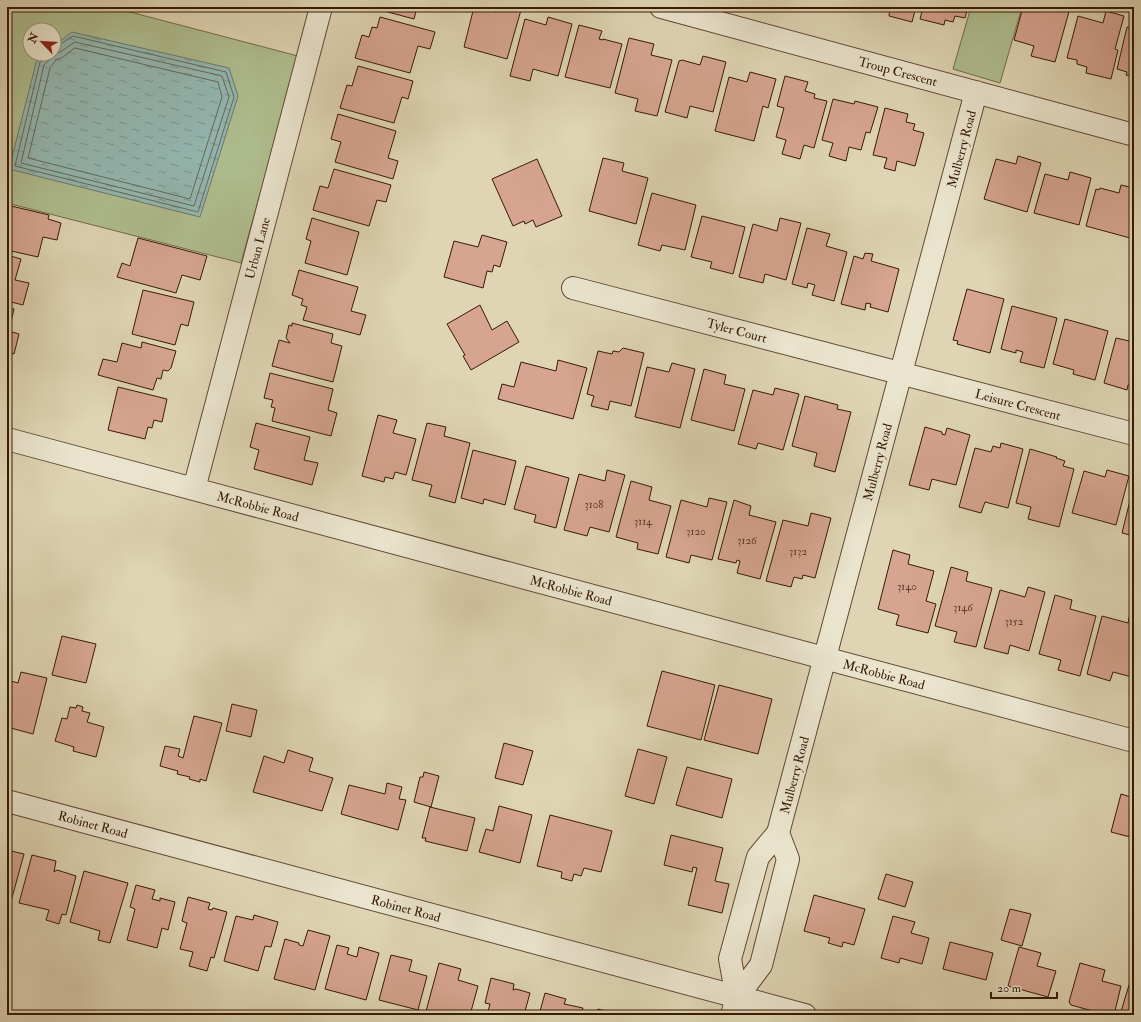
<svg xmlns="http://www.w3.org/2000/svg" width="1141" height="1022" font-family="'IM FELL Double Pica',serif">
<defs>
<pattern id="water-ripples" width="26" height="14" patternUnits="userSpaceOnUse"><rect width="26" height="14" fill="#94b8b2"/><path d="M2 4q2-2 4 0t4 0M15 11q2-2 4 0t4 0" fill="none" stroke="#7a958f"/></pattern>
</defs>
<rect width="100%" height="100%" fill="#dfd5b4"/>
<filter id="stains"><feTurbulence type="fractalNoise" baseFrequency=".005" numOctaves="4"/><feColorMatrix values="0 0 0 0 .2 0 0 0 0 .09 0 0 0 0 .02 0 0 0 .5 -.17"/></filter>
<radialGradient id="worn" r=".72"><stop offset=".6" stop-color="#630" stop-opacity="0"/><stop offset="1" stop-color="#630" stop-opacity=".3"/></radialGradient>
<!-- grass -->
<path fill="#afbe8f" stroke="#726c4a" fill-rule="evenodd" d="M7,7H111L298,56L241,263L7,203ZM30,30H54V54H30Z
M971,7H1022L1000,83L953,69Z"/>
<!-- water -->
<path fill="url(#water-ripples)" stroke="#6e796d" d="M72,32L229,68L238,96L200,217L9,169L37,59L43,54H54V46Z"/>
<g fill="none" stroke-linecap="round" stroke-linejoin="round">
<!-- shore -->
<path stroke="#65695c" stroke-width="1" d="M75,48L218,82L222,97L190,199L28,158L50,68L56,60L63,57Z
M45,54V58L40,62L15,166L198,212L234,97L226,72L73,36L54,48
M51,54L49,60L44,65L21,163L194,206L229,97L222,76L75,42L60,52L54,54"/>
</g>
<!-- building -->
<path fill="#d6a490" stroke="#361a06" d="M369,7H417L414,19Z
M474,7L496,12L498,7H508L521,10L507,59L464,47Z
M886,7H916L912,22L889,16L890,8Z
M923,7H968L965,18L955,16L953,22L945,20L944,25L920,19Z
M1023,7L1070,8L1055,62L1031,56L1034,46L1014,40Z
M1106,11L1124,16L1115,49L1118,50L1111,79L1086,73L1087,67L1077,64V60L1067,58L1078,16L1103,23Z
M380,17L435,32L430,49L418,46L410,73L355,58L362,35L369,37L372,27L377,28Z
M548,17L572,24L558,76L533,69L530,81L510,76L525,19L546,25Z
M579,25L602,31L599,39L603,40V39L622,44L610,88L565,77Z
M1127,27L1134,29V77L1126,75L1127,72L1117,69Z
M629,38L654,44L651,55L672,60L657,116L635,111L638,99L615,93Z
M703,56L726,62L713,112L690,106L687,118L665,112L679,61L682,60L700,65Z
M358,66L413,81L408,99L402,97L394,123L340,108L347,85L352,86Z
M750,72L776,79L768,108L763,106L754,141L715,131L729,77L747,82Z
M785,76L808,82L805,91L815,94L814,98L827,101L814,148L804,145L800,159L782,154L786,140L776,137L784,108L777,106Z
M833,99L854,104L855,101L878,107L870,133L866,132L861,150L849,147L846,161L829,156L833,143L822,140Z
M885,108L908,114L906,122L915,124L913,130L924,133L915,166L897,161L895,171L884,168L887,158L873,155Z
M338,114L396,131L388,158L398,161L393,179L335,162L341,142L331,139Z
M1018,156L1041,163L1027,212L984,199L996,159L1016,164Z
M603,158L624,163L622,171L648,178L636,224L589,211Z
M537,159L562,216L536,227L533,220L525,224L524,221L513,226L492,179Z
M334,169L391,185L386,202L377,200L369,226L313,210L320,186L328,188Z
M1070,172L1091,178L1079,225L1034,213L1045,174L1068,180Z
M1121,185L1134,188V224L1130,238L1086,226L1096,189L1099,190L1100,188L1119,193Z
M652,193L696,205L685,250L662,245L660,251L638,245Z
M7,205L49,215L48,219L61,223L57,240L43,237L38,257L7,250Z
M702,216L745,227L733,274L710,268L712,262L691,257Z
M312,218L359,232L347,275L305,263L311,241L306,239Z
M780,218L801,223L786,280L765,274L763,283L739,277L753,224L777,231Z
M807,228L830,234L826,246L847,252L834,301L812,295L815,285L808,283L807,288L792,284Z
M482,235L507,242L500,267L494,265L492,272L487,271L483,288L444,277L454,241L478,247Z
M138,238L207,256L200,280L182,275L176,293L117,277L122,263L130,266Z
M865,253L873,254L871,261L899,269L888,312L870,307L871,304L866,303L865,310L841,304L854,256L863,259Z
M7,255L21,259L15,280L29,283L23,305L7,301Z
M299,270L358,287L351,311L366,315L360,335L303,320L307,307L301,305L303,299L292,295Z
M967,289L1004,299L990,353L957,344L958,341L953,340Z
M143,290L194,302L188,326L181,324L175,345L132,334Z
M480,305L492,330L507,321L519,342L471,370L463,356L465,355L447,324Z
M1012,306L1057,318L1044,368L1020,362L1023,352L1016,350V353L1001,349Z
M7,307L14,309L9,331L19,334L14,354L7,352Z
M1065,319L1108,331L1095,380L1073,374L1074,370L1053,364Z
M292,323L333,334L331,343L342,346L333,382L272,366L279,340L290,343L286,338L289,325L292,326Z
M1116,338L1134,342V387L1128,385L1127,390L1104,383Z
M142,342L176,351L171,368L168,371L163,370L161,379L157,378L153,390L98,375L103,359L117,362L122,343L141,348Z
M623,348L644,353L631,406L610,401L608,410L591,406L594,396L587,394L598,351L612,354L613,351L619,352Z
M558,360L587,368L573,419L498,399L502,384L514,387L521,362L556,371Z
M672,363L695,369L680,428L635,417L647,367L669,372Z
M704,369L726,375L724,384L745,389L734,431L691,420Z
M270,373L333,389L328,410L337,413L331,436L272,421L275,408L271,407L273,400L264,398Z
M118,387L167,399L162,422L154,420L152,428L148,427L145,439L108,430Z
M775,388L799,394L783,450L758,443L756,449L738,444L753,390L773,395Z
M805,396L838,405L837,409L851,412L835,472L814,466L817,453L792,446Z
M378,415L397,420L393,433L416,439L406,475L395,472L393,479L385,477L384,482L362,476Z
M256,423L310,437L304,460L318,463L312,485L254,469L259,450L250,447Z
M427,423L446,427L444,436L470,443L455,503L429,496L432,485L412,480Z
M925,427L942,432V434L945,435L947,428L970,435L956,485L932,479L929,490L909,485Z
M1001,443L1023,449L1008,508L985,502L981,513L959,507L975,448L991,452L993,446L1000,448Z
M1030,449L1057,457L1056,458L1065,461L1063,466L1074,469L1059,527L1028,519L1031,507L1016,503Z
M473,450L516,461L505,505L484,499L483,504L461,498Z
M526,466L569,478L556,528L534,522L536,515L514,509Z
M607,470L625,475L609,532L590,527L587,536L564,530L579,474L605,481Z
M1107,470L1129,476L1116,525L1072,513L1084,471L1105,477Z
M631,481L652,487L649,500L671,506L658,554L637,549L638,543L616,537Z
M1134,484V536L1122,533Z
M709,498L727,502L712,560L691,555L689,563L666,557L681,500L707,507Z
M734,500L751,506L749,515L776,522L760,579L737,573L740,561L737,560L736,563L718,559Z
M811,513L831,518L815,578L803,575L802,579L794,577L791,587L766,581L783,520L808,526Z
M893,550L910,555L908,564L934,571L926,601L936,604L928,633L896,625L899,615L878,609Z
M951,567L968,572L966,581L992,588L976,647L954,642L957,632L935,626Z
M1028,587L1045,592L1029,651L1010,645L1008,654L984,648L1000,590L1025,597Z
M1055,595L1072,600L1070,609L1096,616L1080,676L1058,670L1061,660L1039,654Z
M1130,613L1134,615V669L1132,677L1113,672L1110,681L1087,674L1102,616L1128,623Z
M62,636L96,644L86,683L52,675Z
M662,671L715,685L701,740L647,726Z
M21,672L47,678L33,734L7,727V680L18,683Z
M719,685L772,699L758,754L704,740Z
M232,704L257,710L251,737L226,731Z
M77,705L83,707L82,711L90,713L87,722L104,727L96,757L73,751L74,747L55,741L62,718L67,719L70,707L76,708Z
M194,716L222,723L206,781L200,779V782L189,779L190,777L177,774L178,771L160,766L165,746L180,749L178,756L183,758Z
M504,743L533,751L523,785L495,778Z
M638,749L667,757L654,804L625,796Z
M288,750L313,758L309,771L333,778L322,811L253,792L264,756L284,763Z
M687,767L732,779L722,818L676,805Z
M424,772L439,776L431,807L414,802L420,777H423Z
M387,783L402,787L399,799L406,800L398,830L341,814L349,785L385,794Z
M1121,794L1134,798V838L1111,832Z
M499,806L532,815L520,863L479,852L486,829L493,831Z
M430,807L475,818L467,851L425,841L426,838H422Z
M550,815L612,831L601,872L584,868L581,876L574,874L572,881L561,878L562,872L537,866Z
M671,835L723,848L715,881L729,884L722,913L688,905L697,868L693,867L692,872L664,865Z
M7,850L24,854L10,905L7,904Z
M32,855L56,861L54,872L57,870L76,876L66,915L62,914L59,924L46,920L49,910L19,903Z
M84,871L128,883L110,943L98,940L100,931L70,922Z
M886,874L913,882L905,907L878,899Z
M136,885L155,890L152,899L160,901V898L175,902L168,930L162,928L157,948L127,940L135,909L130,907Z
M814,895L865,909L854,945L843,942L842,947L828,943L830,938L804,931Z
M188,897L210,903L208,909L212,910L213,908L227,912L214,958L211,957L207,971L189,966L193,952L180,949L187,923L182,921Z
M1010,909L1031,914L1022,946L1001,940Z
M254,915L278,922L271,947L265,946L258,971L224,961L236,916L253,920Z
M893,916L915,922L911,933L929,938L922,964L900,958L899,963L881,958Z
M308,930L330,936L315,990L274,979L285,939L299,943V945L303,946Z
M950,942L993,953L986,980L943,969Z
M337,945L349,948L347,954L357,957L359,947L379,953L366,1000L325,989Z
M1019,947L1041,953L1037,966L1056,971L1048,997L1008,986Z
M391,955L412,960L409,971L427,976L418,1010L379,1000Z
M439,963L461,969L458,980L478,986L470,1015H425Z
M1080,963L1105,970L1102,981L1121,986L1114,1015H1107L1071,1005L1069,1002Z
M491,978L514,984L513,990L516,989L530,993L524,1015H487L490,1004L485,1003Z
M1129,985L1134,986V1015H1120Z
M545,993L566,999L564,1004L583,1008L581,1015H539Z
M598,1009L613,1013L612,1015H596Z"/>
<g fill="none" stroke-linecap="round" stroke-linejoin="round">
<defs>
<path id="street" d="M661,7L1134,135
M573,288L1134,434
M7,439L1134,741
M194,489L321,7
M7,801L805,1015
M737,997L730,959L758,857L778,833L976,92
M732,1015L737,997L761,965L788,859L778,833"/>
</defs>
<!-- street casing -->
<use href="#street" stroke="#604932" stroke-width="24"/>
<!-- street -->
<use href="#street" stroke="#eae4ce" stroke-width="22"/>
</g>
<g text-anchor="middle" stroke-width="4" stroke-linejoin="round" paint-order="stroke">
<!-- number labels -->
<g font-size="11" fill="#5e3c28">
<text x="594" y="508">3108</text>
<text x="643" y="525">3114</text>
<text x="696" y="535">3120</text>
<text x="747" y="544">3126</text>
<text x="798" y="555">3132</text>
<text x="907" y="590">3140</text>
<text x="963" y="611">3146</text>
<text x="1014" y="625">3152</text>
</g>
<!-- street labels -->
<g font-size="13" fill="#361a06" stroke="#eae4ce">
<text transform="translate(898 71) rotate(15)" y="5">Troup Crescent</text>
<text transform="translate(961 149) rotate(-75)" y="5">Mulberry Road</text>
<text transform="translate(257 248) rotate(-75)" y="5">Urban Lane</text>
<text transform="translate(737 330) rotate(15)" y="5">Tyler Court</text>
<text transform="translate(1018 404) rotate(15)" y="5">Leisure Crescent</text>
<text transform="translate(877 462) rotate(-75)" y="5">Mulberry Road</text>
<text transform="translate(258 506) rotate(15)" y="5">McRobbie Road</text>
<text transform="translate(571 590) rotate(15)" y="5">McRobbie Road</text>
<text transform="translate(884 674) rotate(15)" y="5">McRobbie Road</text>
<text transform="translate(794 775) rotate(-75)" y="5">Mulberry Road</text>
<text transform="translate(93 824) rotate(15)" y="5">Robinet Road</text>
<text transform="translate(406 908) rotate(15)" y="5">Robinet Road</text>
</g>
</g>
<!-- margin -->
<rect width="1141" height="1022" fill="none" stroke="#dfd5b4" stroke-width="24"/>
<rect x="8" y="8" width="1125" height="1006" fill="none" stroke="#361a06" stroke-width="2"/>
<rect x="12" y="12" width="1117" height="998" fill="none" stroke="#361a06"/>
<!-- north arrow -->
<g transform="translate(42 42) rotate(295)"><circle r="19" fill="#eae4ce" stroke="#a2937e"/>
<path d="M0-3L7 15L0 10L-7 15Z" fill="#8f2418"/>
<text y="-6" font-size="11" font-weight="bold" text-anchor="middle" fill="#361a06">N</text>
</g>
<!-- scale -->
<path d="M991 992v6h66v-6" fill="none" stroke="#361a06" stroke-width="2"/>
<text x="997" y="992" font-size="12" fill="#361a06" stroke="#eae4ce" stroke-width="3" paint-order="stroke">20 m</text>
<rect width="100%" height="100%" filter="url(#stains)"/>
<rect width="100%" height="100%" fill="url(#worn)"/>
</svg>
